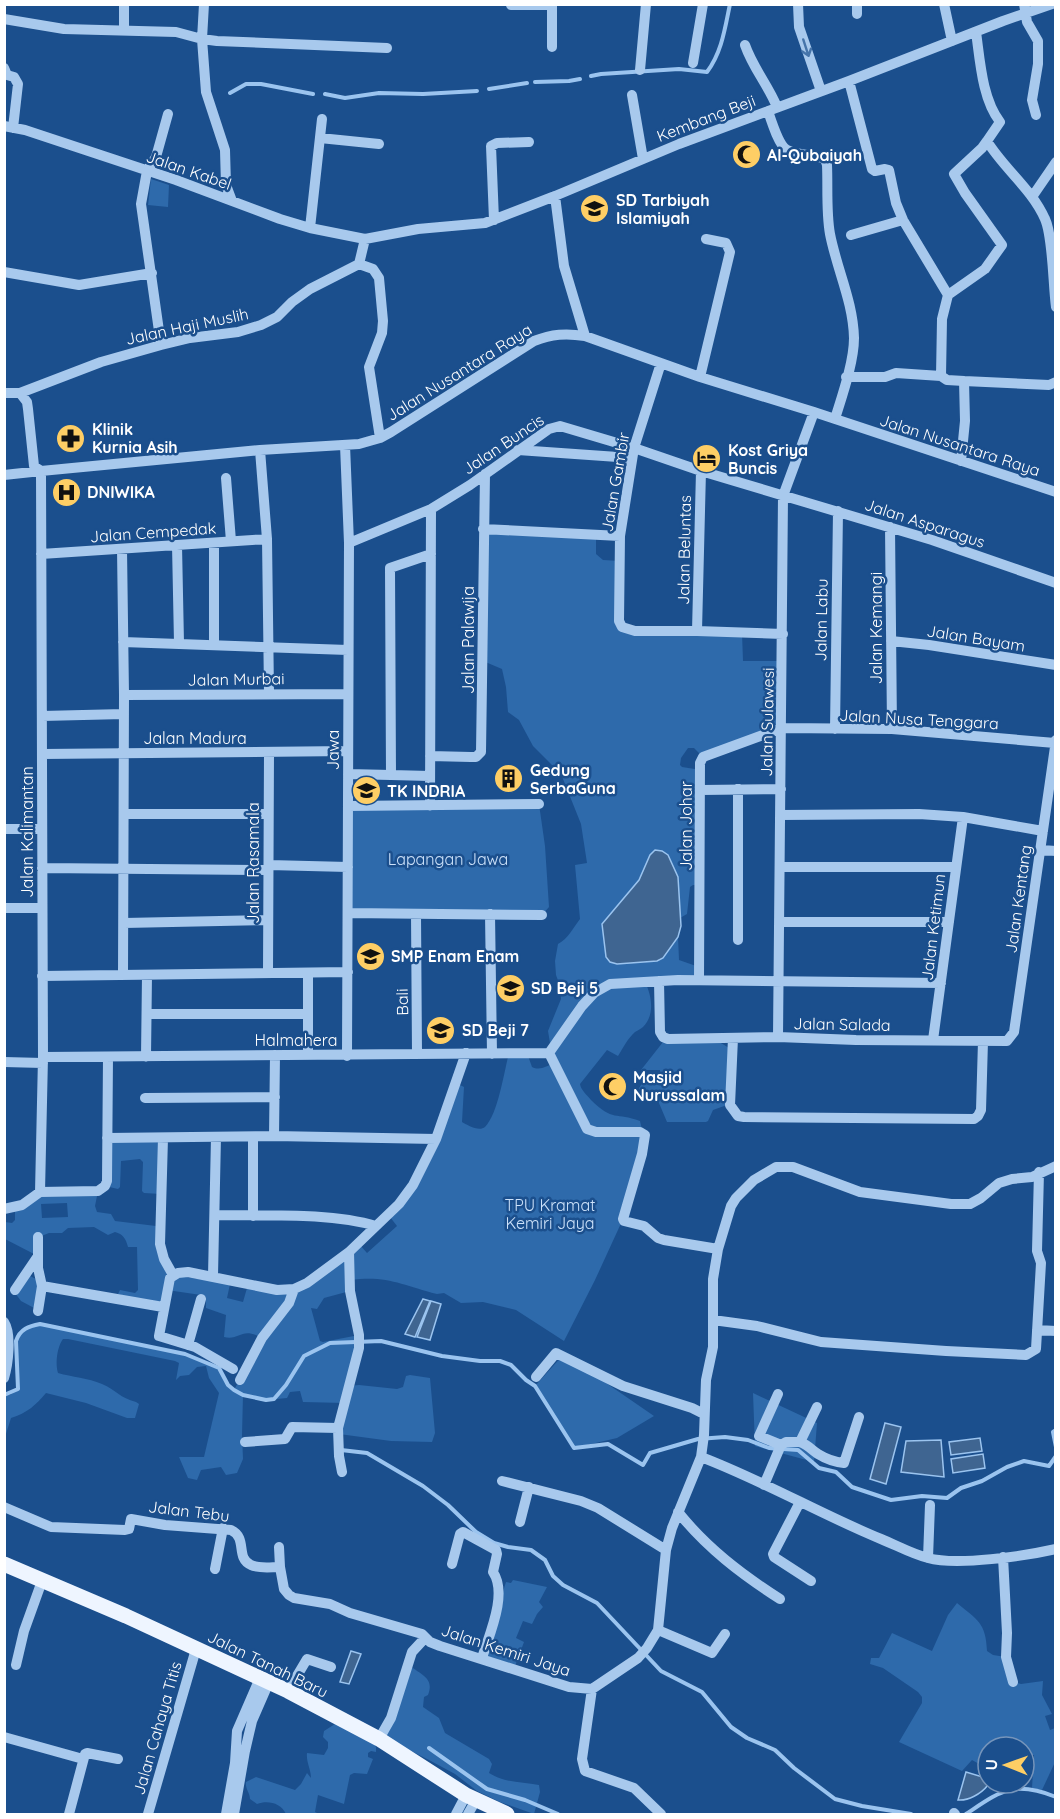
<svg xmlns="http://www.w3.org/2000/svg" width="1060" height="1819" font-family="Quicksand,sans-serif">
<rect width="100%" height="100%" fill="#1b4f8d"/>
<!-- green -->
<path fill="#2e6aab" fill-rule="evenodd" d="M151,179L169,185L168,207L148,205Z
M483,529L596,535V554L603,560L620,561L622,627L742,633L743,661H783L782,728L703,757L694,748H688L681,758L680,765L682,767L701,770L700,885H693L690,887L687,914L680,918L678,877L639,880L602,924L606,957L610,962L663,958L678,937L679,960L699,967V980L645,982C652,996 655,1015 643,1027C641,1029 638,1030 635,1032C628,1038 623,1048 618,1056L607,1050L580,1084C581,1090 586,1094 591,1100C613,1122 616,1112 640,1121L643,1134L623,1219L595,1280L564,1341L516,1310L483,1302L461,1303L444,1293L437,1294C402,1285 387,1275 350,1280V1291L324,1298L317,1309L311,1308L320,1341L323,1342L359,1335L350,1386L359,1385L397,1389L403,1387L406,1376L410,1375L430,1378L435,1433L432,1442L391,1441L339,1434L345,1403L303,1402L300,1391L290,1392L287,1398L266,1400L243,1395L242,1435L243,1459L237,1473L226,1475L221,1467L201,1470L197,1480L188,1478L179,1457H204L219,1393L209,1378L206,1366L197,1367L189,1375L180,1376L176,1380L179,1363L175,1361L68,1339H63C57,1347 55,1364 58,1373C72,1377 88,1378 102,1384C116,1390 120,1398 136,1402L139,1404L135,1418H127L86,1403L46,1393C36,1405 27,1413 11,1418L5,1437V1394L10,1395L18,1389L16,1341C20,1330 29,1326 40,1324L185,1354L219,1368L228,1385L234,1390L262,1338C241,1326 240,1341 224,1337L226,1315L206,1308V1297L201,1295L167,1290L163,1307L118,1294L120,1290L135,1293L138,1290L137,1247H128C126,1239 123,1234 115,1232L108,1235L94,1227L68,1228L62,1233H49L39,1237L34,1254L5,1239V1222L12,1223L15,1220V1208L40,1192L98,1191L95,1206L97,1212L111,1214L115,1221L156,1226L173,1275L230,1284L227,1298L243,1302L247,1288L294,1289L360,1245L367,1253L397,1226L390,1217L399,1204L458,1084L464,1087L462,1122C467,1125 479,1132 485,1127C498,1114 504,1072 509,1053H527L532,1067C540,1071 547,1066 554,1063L553,1047L550,1043L548,1031L561,999L560,986L556,975L555,961L558,944C568,939 573,928 580,919L575,865L587,863L581,824L561,774L533,746L519,720L508,712L506,687L502,669L483,661ZM67,1203L68,1217L42,1218L41,1204Z
M539,804L545,846L549,907L542,915L348,913V806Z
M713,1038L729,1048L727,1105L713,1110L708,1121L706,1122H667L656,1096L650,1100L638,1090L645,1078L660,1079V1070H641L663,1042Z
M107,1138H163L161,1194L144,1193L142,1191L143,1162L140,1159L121,1161L120,1187L118,1189L105,1186Z
M30,1276L36,1279L38,1286L36,1309L21,1301L15,1293Z
M564,1354L654,1416L617,1438L574,1448L535,1386Z
M753,1393L817,1423L814,1462L755,1446Z
M513,1580L547,1587L539,1602L543,1607L537,1614L532,1624L523,1621L516,1638L524,1642L514,1669L482,1658L506,1582L511,1583Z
M957,1603C977,1620 986,1622 987,1651L993,1655L1006,1657L1014,1682L1021,1684L1043,1681L1042,1695L1052,1714L1045,1716L1050,1730L1055,1728L1056,1760L1042,1790L1032,1788L1034,1755H1024V1747H988V1769L972,1760L962,1771L899,1742L922,1703V1697L918,1692L883,1668L870,1664L871,1658H879L892,1633L932,1651L948,1615Z
M408,1664C420,1675 435,1677 428,1695L424,1697L423,1707L439,1718L445,1733L489,1759L492,1764L489,1773C505,1783 521,1782 539,1785L540,1792L534,1814L500,1802L477,1791L455,1774L429,1760L381,1736Z
M335,1724L369,1737L376,1747V1752L371,1751L368,1753V1757L373,1759L367,1774L354,1773L350,1775L344,1804L318,1795L315,1812L319,1814H286C281,1803 268,1800 257,1804L250,1799C250,1793 245,1789 246,1782L256,1777L295,1790L301,1784L307,1773L311,1778C311,1769 306,1762 307,1753L324,1755L328,1748V1742L323,1737L324,1731Z"/>
<!-- water -->
<path fill="#3f6591" stroke="#9bc4ef" stroke-width="1.5" d="M655,850L662,851L668,855L678,877L681,926L678,937L663,958L657,961L617,964L610,962L606,957L602,924L639,880L650,855Z
M423,1299L430,1301L415,1337L405,1334Z
M431,1301L441,1304L430,1340L417,1337Z
M885,1423L901,1427L886,1484L870,1479Z
M980,1438L982,1451L951,1455L949,1442Z
M941,1440L944,1477L901,1472L906,1441Z
M983,1454L985,1468L953,1473L951,1459Z
M351,1651L361,1654L349,1684L340,1682Z
M966,1772L986,1778L988,1785C981,1794 968,1801 958,1800Z"/>
<g fill="none" stroke-linecap="round" stroke-linejoin="round">
<!-- stream -->
<path stroke="#9bc4ef" stroke-width="4" d="M591,76L601,74L679,69L707,72C722,52 725,28 730,4
M535,82L569,81L580,79
M489,89L527,83
M230,93L246,84H261L313,94
M325,94L345,98L379,93L423,94L477,91
M4,1395L18,1389L16,1341C20,1329 29,1326 40,1324L185,1354L219,1368L228,1385L234,1390L243,1395L266,1400L274,1399L286,1385L304,1356L330,1343L381,1341L442,1356L480,1361H500L511,1365L526,1380L535,1386L574,1448L608,1444L643,1465L650,1453L698,1439L725,1437L748,1440L769,1448L798,1450L819,1468L836,1472L852,1487L891,1500L922,1496L947,1498L961,1488L982,1481L1007,1467L1024,1461L1049,1466L1056,1456
M1056,1430L1053,1432L1056,1447
M341,1450L367,1453L423,1486L448,1505L476,1532L494,1543L508,1547L531,1550L545,1560L553,1576L563,1585L597,1603L661,1671L702,1692L731,1727L747,1738L775,1750L794,1768L835,1799L862,1806L911,1814
M429,1748L487,1789L525,1800L558,1814
M966,1814C1001,1791 1013,1780 1056,1797"/>
<!-- minor -->
<path stroke="#a8c9ed" stroke-width="10" d="M124,4V30
M204,4L202,39L206,92L225,150L226,185L232,201
M798,4L799,27L821,91
M857,4V14
M944,4L952,41
M1024,4L1027,22L1038,41V64L1032,100L1036,115
M511,5H552
M4,19L64,29L176,32L202,39L217,41L387,48
M976,32C980,60 982,99 1000,122L987,141C1004,169 1032,189 1045,219C1053,236 1053,286 1056,307
M745,45C753,68 768,85 777,107
M552,47V4
M693,63L703,4
M4,68L7,75L14,77L18,84L13,128
M640,70L646,4
M849,81L872,169L875,171L885,169L889,170L896,203L903,220L948,295
M632,95L643,159
M768,111C771,120 779,146 787,150C798,156 813,154 825,159L827,165C828,187 826,212 830,234C837,270 853,301 854,338C854,362 842,396 835,419
M4,126L25,130L176,180L280,219L310,228L365,239L418,229L485,223L555,196L679,144L849,81L1003,21L1052,4
M320,138L379,144
M555,196L564,266L585,336
M1032,197L1056,162
M494,220L491,146L497,143L529,142
M310,228L322,119
M851,235L903,220
M359,264L373,269L379,278L383,321L382,333L369,367L380,438
M4,272L79,285L152,273
M161,345L141,204L147,171L156,157L168,114
M661,363L634,448L620,536L619,621L622,627L635,631H697L783,634
M700,377L730,252L726,243L706,239
M846,377H885L896,373L941,376
M964,381L947,380L941,376L942,319L948,295L985,269L1002,245L965,193L954,174L982,148L987,141
M4,393H20L101,362L161,345L190,338L238,332L261,325L277,317L292,302L310,289L359,264L365,239
M20,393L27,402L28,409L34,466L41,471L260,450L359,444L380,438L391,432L534,341C552,334 566,333 585,336L700,377L814,412L1056,492
M345,445L349,543L347,1056
M260,450L267,539L269,693
M518,450L632,458
M961,461L965,421L964,381L1049,385L1056,382
M4,475L41,471L43,1057L40,1192
M226,478L231,541
M890,527L892,729
M483,529L620,536
M214,543V644
M349,543L431,509L470,485L549,429L560,426L634,448L701,471L932,540L1056,583
M177,545L179,643
M122,549L124,695L123,975
M41,554L267,539
M697,631L701,471
M891,641L929,645L1056,665
M123,642L348,650
M124,695L348,694
M42,716L124,714
M835,729L838,511
M42,754L348,751
M430,756L471,757H476L481,752L485,474
M348,774L391,775L390,568L431,554
M391,775L430,776
M738,789V940
M701,790L781,789
M348,806L539,804
M430,806L431,509
M124,814H268
M780,815L919,814L963,817L1043,831
M4,829H42
M1041,850L1056,851
M269,865L348,867
M780,867H956
M42,868L268,870
M4,908H42
M348,913L542,915
M416,914L417,1054
M490,914L492,1054
M779,922H949
M124,923L268,920
M268,973L269,753
M42,976L348,972
M699,980L700,763L703,757L782,728L892,729L1055,743
M659,981L660,1032L663,1037L668,1039L778,1037L856,1040L1007,1041L1014,1032L1056,740
M148,1014H308
M778,1037L783,496L814,412
M733,1038L730,1105L738,1116L744,1117L974,1119L978,1116L981,1110L983,1041
M933,1040L963,817
M549,1053L582,1006L594,993L610,984L678,980L941,983
M549,1053L587,1129L596,1132H640L645,1135L642,1154L623,1219L624,1221L644,1226L658,1238L664,1240L718,1249
M308,1055V973
M43,1057L549,1053
M146,1057L147,975
M4,1062L43,1063
M145,1098L275,1097
M274,1136L275,1055
M253,1137V1216
M107,1138L274,1136L436,1139
M163,1138L160,1244L164,1259L173,1275
M40,1192L98,1191L105,1186L107,1181L108,1057
M4,1209L22,1205L40,1192
M215,1215C264,1216 330,1212 376,1226
M38,1237V1268L42,1286L163,1307
M213,1276L216,1137
M15,1290L38,1256
M38,1311L42,1286
M713,1320L757,1326L821,1342L946,1351L1026,1355L1036,1349L1041,1263L1037,1251L1039,1172
M4,1322C12,1334 8,1365 4,1378
M1037,1330L1056,1331
M188,1345L201,1299
M233,1369L195,1347L159,1336L170,1278L178,1273L188,1272L277,1290L294,1289L307,1283L349,1252L399,1204L413,1185L436,1139L466,1053
M536,1377L556,1353L623,1386L692,1408L704,1414
M240,1380L262,1338L289,1303L294,1289
M778,1394L759,1436L781,1445
M245,1442L285,1439L292,1427L338,1428
M800,1442C808,1445 812,1450 818,1454C826,1459 835,1462 844,1463L859,1417
M701,1457C762,1480 820,1514 881,1539C896,1545 912,1554 928,1558C957,1566 1025,1556 1056,1549
M342,1472L339,1456L338,1428L359,1348V1335L350,1291L349,1252
M502,1481L581,1501L598,1508L666,1550
M764,1485L781,1445L786,1442H800L817,1407
M800,1502L773,1554L774,1557L811,1581
M4,1507L51,1527L125,1530L129,1529L131,1519L165,1525L231,1530C248,1538 235,1558 251,1565C259,1569 271,1567 280,1567
M678,1512C707,1548 741,1574 780,1599
M520,1522L529,1487
M279,1547L280,1567L284,1589L289,1595L294,1598L330,1604L350,1613L422,1634L430,1642L440,1646L569,1687L592,1689L638,1658L647,1648L658,1630L666,1550L672,1528L701,1457L704,1435L706,1380L713,1347V1279L718,1249L731,1206L736,1198L754,1180L776,1167H793L860,1192L951,1204H970L981,1198L999,1183L1012,1179L1032,1177L1056,1166
M1003,1557L1007,1633L1006,1657L1013,1682
M928,1558L930,1505
M452,1564L460,1534L463,1532L496,1550L497,1554L493,1572C508,1594 489,1635 482,1658
M215,1569L223,1528
M658,1630L712,1653L725,1634
M16,1665L24,1631L42,1581
M592,1689L582,1759L585,1771L634,1788L661,1814
M288,1691L307,1659L331,1667
M4,1737L83,1759
M379,1739L391,1718L412,1652L425,1638
M954,1813L955,1814
M69,1814L85,1754L87,1753L118,1759
M148,1814L196,1649
M226,1814L235,1763L237,1731L260,1678
M234,1814L245,1751L252,1721L269,1682
M456,1814L466,1795
M468,1814L476,1800"/>
<!-- major -->
<path stroke="#eef5ff" stroke-width="15" d="M4,1564L126,1616L288,1691L379,1739L466,1795L507,1814"/>
</g>
<!-- one-way arrows -->
<defs><path id="oneway-shaft" d="M-6 0H5M1.5-3L5.5 0L1.5 3" fill="none" stroke-width="1.6" stroke-linecap="round" stroke-linejoin="round" transform="scale(1.5)"/></defs>
<use stroke="#4574aa" href="#oneway-shaft" transform="translate(806 48) rotate(72)"/>
<!-- icons -->
<defs>
<symbol id="mosque-disc" viewBox="-11 -11 22 22"><circle r="9.5" fill="#fece65" stroke="#1b4f8d"/><path d="M3.5-4.9A6 6 0 1 0 3.5 4.9A5 5 0 1 1 3.5-4.9Z" fill="#111"/></symbol>
<symbol id="school-disc" viewBox="-11 -11 22 22"><circle r="9.5" fill="#fece65" stroke="#1b4f8d"/><path d="M0-5L7-2L0 1L-7-2ZM-4 1L0 2.5L4 1V4Q0 6-4 4Z" fill="#111"/></symbol>
<symbol id="pharmacy-disc" viewBox="-11 -11 22 22"><circle r="9.5" fill="#fece65" stroke="#1b4f8d"/><path d="M-2-6h4v4h4v4h-4v4h-4v-4h-4v-4h4Z" fill="#111"/></symbol>
<symbol id="hotel-disc" viewBox="-11 -11 22 22"><circle r="9.5" fill="#fece65" stroke="#1b4f8d"/><path d="M-6-4.5h1.5V1H6V5H4.5V3h-9V5H-6ZM-4 0a1.8 1.8 0 1 1 3.6 0ZM.5 0V-2.5h3Q6-2.5 6 0Z" fill="#111"/></symbol>
<symbol id="hospital-disc" viewBox="-11 -11 22 22"><circle r="9.5" fill="#fece65" stroke="#1b4f8d"/><path d="M-5-5h3v3.5h4V-5h3V5h-3V1.5h-4V5h-3Z" fill="#111"/></symbol>
<symbol id="building-disc" viewBox="-11 -11 22 22"><circle r="9.5" fill="#fece65" stroke="#1b4f8d"/><path d="M-4-6H4V6H1V3H-1V6H-4ZM-2.5-4.3h1.7v1.8h-1.7ZM.8-4.3h1.7v1.8H.8ZM-2.5-1h1.7V.8h-1.7ZM.8-1h1.7V.8H.8Z" fill="#111"/></symbol>
</defs>
<g fill-rule="evenodd">
<use href="#mosque-disc" x="730" y="138" width="33" height="33"/>
<use href="#school-disc" x="578" y="192" width="33" height="33"/>
<use href="#pharmacy-disc" x="54" y="422" width="33" height="33"/>
<use href="#hotel-disc" x="690" y="442" width="33" height="33"/>
<use href="#hospital-disc" x="50" y="476" width="33" height="33"/>
<use href="#building-disc" x="492" y="762" width="33" height="33"/>
<use href="#school-disc" x="350" y="774" width="33" height="33"/>
<use href="#school-disc" x="354" y="940" width="33" height="33"/>
<use href="#school-disc" x="494" y="972" width="33" height="33"/>
<use href="#school-disc" x="424" y="1014" width="33" height="33"/>
<use href="#mosque-disc" x="596" y="1070" width="33" height="33"/>
</g>
<g text-anchor="middle" stroke-width="5" stroke-linejoin="round" paint-order="stroke">
<!-- street labels -->
<g font-size="16" fill="#fff" stroke="#1b4f8d">
<text transform="translate(706 118) rotate(-21)" y="6">Kembang Beji</text>
<text transform="translate(189 170) rotate(19)" y="6">Jalan Kabel</text>
<text transform="translate(187 326) rotate(-12)" y="6">Jalan Haji Muslih</text>
<text transform="translate(459 372) rotate(-32)" y="6">Jalan Nusantara Raya</text>
<text transform="translate(503 444) rotate(-34)" y="6">Jalan Buncis</text>
<text transform="translate(960 445) rotate(18)" y="6">Jalan Nusantara Raya</text>
<text transform="translate(615 482) rotate(-80)" y="6">Jalan Gambir</text>
<text transform="translate(925 523) rotate(18)" y="6">Jalan Asparagus</text>
<text transform="translate(153 532) rotate(-4)" y="6">Jalan Cempedak</text>
<text transform="translate(684 550) rotate(-89)" y="6">Jalan Beluntas</text>
<text transform="translate(821 620) rotate(-89)" y="6">Jalan Labu</text>
<text transform="translate(876 628) rotate(-90)" y="6">Jalan Kemangi</text>
<text transform="translate(976 638) rotate(9)" y="6">Jalan Bayam</text>
<text transform="translate(468 640) rotate(-90)" y="6">Jalan Palawija</text>
<text transform="translate(236 679) rotate(-1)" y="6">Jalan Murbai</text>
<text transform="translate(919 719) rotate(3)" y="6">Jalan Nusa Tenggara</text>
<text transform="translate(767 722) rotate(-89)" y="6">Jalan Sulawesi</text>
<text x="195" y="744">Jalan Madura</text>
<text transform="translate(333 750) rotate(-90)" y="6">Jawa</text>
<text transform="translate(686 826) rotate(-90)" y="6">Jalan Johar</text>
<text transform="translate(27 832) rotate(-90)" y="6">Jalan Kalimantan</text>
<text transform="translate(253 863) rotate(-90)" y="6">Jalan Rasamala</text>
<text transform="translate(1018 899) rotate(-82)" y="6">Jalan Kentang</text>
<text transform="translate(933 927) rotate(-83)" y="6">Jalan Ketimun</text>
<text transform="translate(402 1002) rotate(-91)" y="6">Bali</text>
<text transform="translate(842 1024) rotate(1)" y="6">Jalan Salada</text>
<text x="296" y="1046">Halmahera</text>
<text transform="translate(189 1511) rotate(7)" y="6">Jalan Tebu</text>
<text transform="translate(506 1650) rotate(18)" y="6">Jalan Kemiri Jaya</text>
<text transform="translate(268 1664) rotate(26)" y="6">Jalan Tanah Baru</text>
<text transform="translate(157 1728) rotate(-74)" y="6">Jalan Cahaya Titis</text>
</g>
<!-- poi labels -->
<g font-size="16" font-weight="bold" fill="#fff" stroke="#1b4f8d" text-anchor="start">
<text x="767" y="161">Al-Qubaiyah</text>
<text x="616" y="206">SD Tarbiyah<tspan x="616" dy="18">Islamiyah</tspan></text>
<text x="92" y="435">Klinik<tspan x="92" dy="18">Kurnia Asih</tspan></text>
<text x="728" y="456">Kost Griya<tspan x="728" dy="18">Buncis</tspan></text>
<text x="87" y="498">DNIWIKA</text>
<text x="530" y="776">Gedung<tspan x="530" dy="18">SerbaGuna</tspan></text>
<text x="387" y="797">TK INDRIA</text>
<text x="391" y="962">SMP Enam Enam</text>
<text x="531" y="994">SD Beji 5</text>
<text x="462" y="1036">SD Beji 7</text>
<text x="633" y="1083">Masjid<tspan x="633" dy="18">Nurussalam</tspan></text>
</g>
<!-- park labels -->
<g font-size="16" fill="#cde2fa" stroke="#1b4f8d">
<text x="448" y="865">Lapangan Jawa</text>
<text x="550" y="1211">TPU Kramat<tspan x="550" dy="18">Kemiri Jaya</tspan></text>
</g>
</g>
<!-- border -->
<rect width="1060" height="1819" fill="none" stroke="#ffffff" stroke-width="12"/>
<!-- north arrow -->
<g transform="translate(1006 1765) rotate(271)"><circle r="28" fill="#1b4f8d" stroke="#7695bb" stroke-width="1.5"/>
<path d="M0-4.5L10 22L0 15L-10 22Z" fill="#fece65"/>
<text y="-9" font-size="16" font-weight="bold" text-anchor="middle" fill="#ffffff">U</text>
</g>
</svg>
